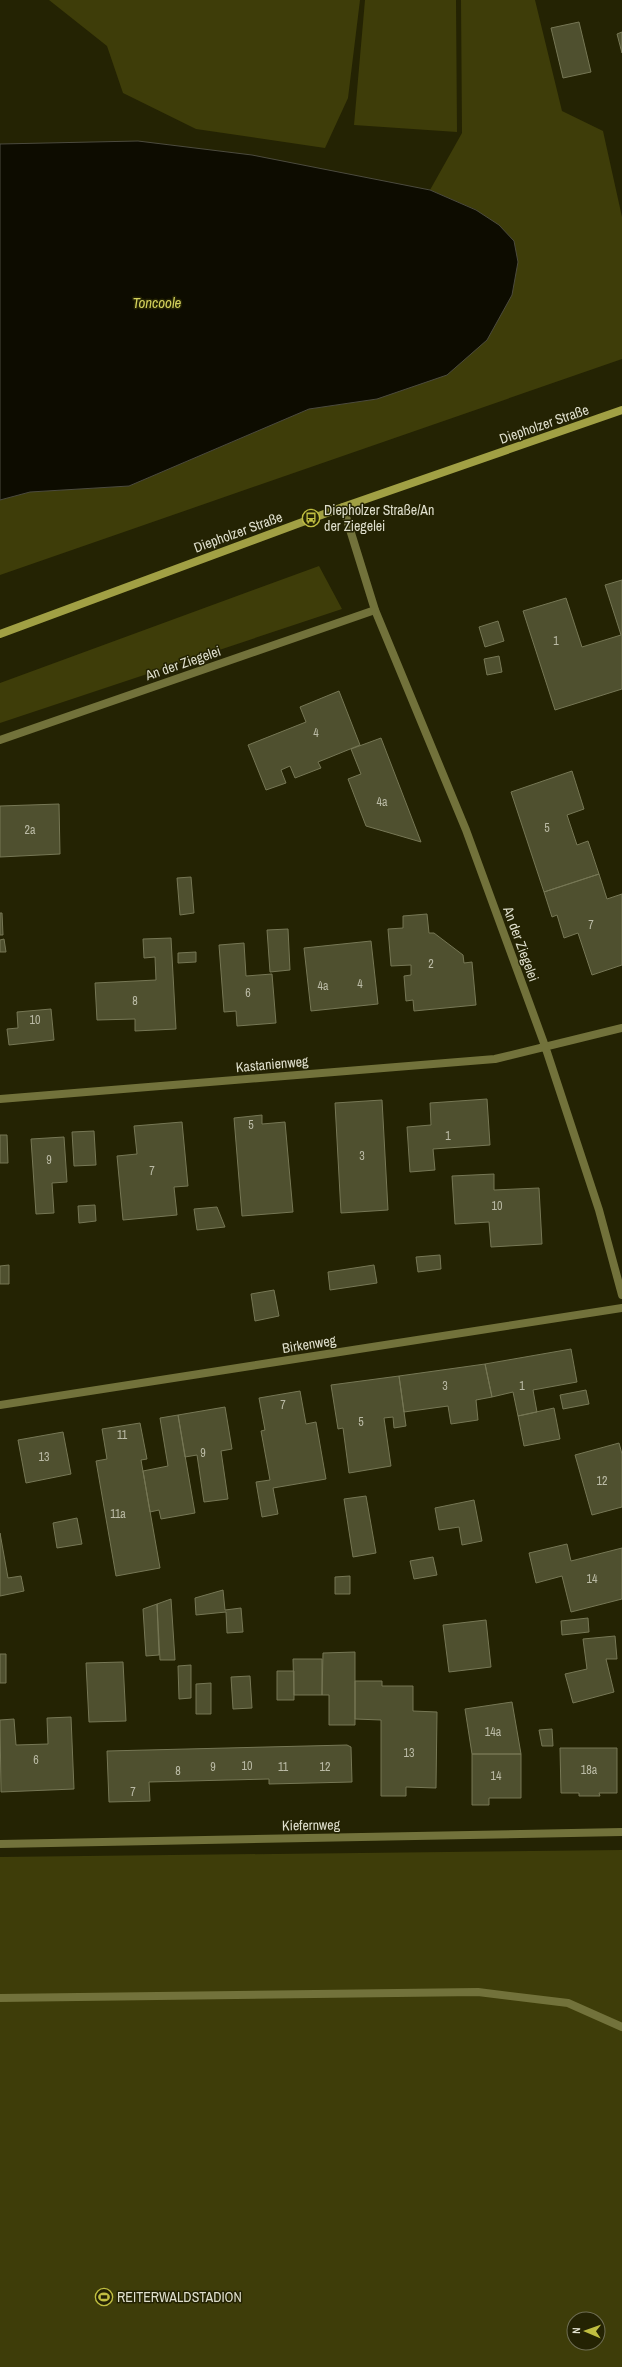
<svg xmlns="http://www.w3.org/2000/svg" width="622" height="2367" font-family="'Archivo Narrow',sans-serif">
<rect width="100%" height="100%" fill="#242303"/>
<!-- green -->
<path fill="#3e3d09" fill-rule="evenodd" d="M49,0H360L348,98L325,148L196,129L123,93L107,46Z
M365,0H456L457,132L354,125Z
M461,0H535L562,111L603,131L622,217V359L0,575V500L30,492L129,486L309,409L377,399L477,210L430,190L462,133Z
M319,566L342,609L0,723V683Z
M622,1850V2367H0V1857ZM574,2319H598V2343H574Z"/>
<!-- water -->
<path fill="#0d0c00" stroke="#4c4b3e" d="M138,141L252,155L430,190L476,210L499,225L514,241L518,262L512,295L487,340L447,375L377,399L309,409L129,486L30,492L0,500V144Z"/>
<!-- building -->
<path fill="#4f502f" stroke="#767755" d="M579,22L591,72L563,78L551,28Z
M622,32V53L617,34Z
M622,580V689L555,710L523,611L566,598L582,647L621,635L605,585Z
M498,621L504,641L485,647L479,627Z
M499,656L502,672L487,675L484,659Z
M339,691L360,745L318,762L321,768L295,778L290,766L281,770L286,783L266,790L248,745L306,722L300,707Z
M381,738L421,842L366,826L348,779L361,774L351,749Z
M572,771L584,809L567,815L577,845L588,841L599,874L544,892L511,792Z
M59,804L60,854L0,857V806Z
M599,874L607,899L622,894V965L592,975L578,933L564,938L557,915L552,917L544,892Z
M191,877L194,913L180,915L177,878Z
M0,913H2L3,935H0Z
M427,914L429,933H434L463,955L464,963L472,962L476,1005L414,1011L413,1000L406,1001L404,976L411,975V965L391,966L388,929L403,928V916Z
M288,929L290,970L270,972L267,930Z
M171,938L176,1029L135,1031V1019L97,1020L95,983L156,980L155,957L144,958L143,939Z
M4,939L6,952H0V940Z
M371,941L378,1004L311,1011L304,948Z
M244,943L246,976L272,974L276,1023L237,1026L236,1011L224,1012L219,945Z
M196,952V962L178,963V953Z
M51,1009L54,1040L9,1045L7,1029L18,1028L17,1012Z
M487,1099L490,1145L433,1149L435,1170L410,1172L407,1127L431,1125L430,1103Z
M382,1100L388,1210L341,1213L335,1103Z
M262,1115V1124L285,1122L293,1212L242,1216L234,1118Z
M182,1122L188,1186L174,1187L177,1215L123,1220L117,1156L137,1154L134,1126Z
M94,1131L96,1165L74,1166L72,1132Z
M0,1135H7L8,1163H0Z
M64,1137L67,1182L52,1183L54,1213L36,1214L31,1139Z
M494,1174V1190L539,1188L542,1244L491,1247L489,1222L455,1224L452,1176Z
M95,1205L96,1221L79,1223L78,1206Z
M217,1207L225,1227L197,1230L194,1209Z
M440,1255L441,1269L418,1272L416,1257Z
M9,1265V1284H0V1266Z
M374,1265L377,1283L330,1290L328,1272Z
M274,1290L279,1316L255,1321L251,1294Z
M571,1349L577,1382L533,1390L537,1412L518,1416L513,1392L492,1397L485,1364Z
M485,1364L492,1397L476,1400L478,1420L451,1424L448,1406L404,1412L399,1376Z
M399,1376L406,1426L394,1428L393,1417L384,1418L391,1466L349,1473L343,1428L338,1429L331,1385Z
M586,1390L589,1404L563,1409L560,1395Z
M300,1391L306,1424L316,1422L326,1479L273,1488L278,1514L262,1517L256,1482L270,1480L261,1431L265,1430L259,1398Z
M225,1407L232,1449L221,1451L228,1499L204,1502L197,1455L185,1457L178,1415Z
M554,1408L560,1439L524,1446L518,1416Z
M178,1415L195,1513L161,1519L159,1510L150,1512L143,1471L168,1466L160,1418Z
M140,1423L147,1459L141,1460L160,1568L116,1576L96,1461L107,1459L102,1429Z
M63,1432L71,1474L26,1483L18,1440Z
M619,1443L622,1454V1507L592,1515L575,1455Z
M366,1496L376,1553L353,1557L344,1499Z
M474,1500L482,1541L462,1545L459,1527L439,1530L435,1508Z
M77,1518L82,1544L57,1548L53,1523Z
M0,1533L8,1578L21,1576L24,1591L0,1596Z
M567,1544L571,1561L622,1548V1599L571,1612L562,1576L536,1583L529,1553Z
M433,1557L437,1575L414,1579L410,1561Z
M350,1576V1594H335V1577Z
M223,1590L225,1610L241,1608L243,1632L227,1633L226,1612L196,1615L195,1598Z
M171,1599L175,1660H160L157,1604Z
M157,1604L159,1655L146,1656L143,1609Z
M588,1618L589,1632L562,1635L561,1621Z
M486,1620L491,1667L449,1672L443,1625Z
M615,1636L617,1659H606L614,1692L573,1703L565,1674L587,1669L583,1639Z
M355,1652V1725H329V1695H322L323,1653Z
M0,1654H6V1683H0Z
M293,1659H322V1695H294Z
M123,1662L126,1721L89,1722L86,1663Z
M191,1665V1698L179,1699L178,1666Z
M277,1671H294V1700H277Z
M250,1676L252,1708L233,1709L231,1677Z
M355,1681H382V1686H413V1711L437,1712L436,1788L406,1787V1796H381V1720L355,1719Z
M211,1683V1714H196V1684Z
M512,1702L521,1754H472L465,1709Z
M71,1717L74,1789L1,1792L0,1720L14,1719L16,1745L48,1744L47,1718Z
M552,1729L553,1746H542L539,1730Z
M347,1745L351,1747L352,1782L269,1784V1779L149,1782L150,1801L109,1802L107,1751Z
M560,1748H617V1793H599L600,1796H579V1793H561Z
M472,1754H521V1798H489V1805H472Z"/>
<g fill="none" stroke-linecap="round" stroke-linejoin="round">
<!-- lane -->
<path stroke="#72723b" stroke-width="8" d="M0,740L375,610
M0,1998L478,1992L568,2003L622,2027"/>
<!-- street -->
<path stroke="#72723b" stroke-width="8" d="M343,507L375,610L466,830L545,1046L599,1210L622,1295
M0,1099L495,1059L622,1028
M0,1405L622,1308
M0,1844L622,1832"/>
<!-- secondary -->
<path stroke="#a1a044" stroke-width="8" d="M0,634L343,507L622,410"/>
</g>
<!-- icons -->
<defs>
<symbol id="bus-ring" viewBox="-11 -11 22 22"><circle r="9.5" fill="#242303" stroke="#c0be41" stroke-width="1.5"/><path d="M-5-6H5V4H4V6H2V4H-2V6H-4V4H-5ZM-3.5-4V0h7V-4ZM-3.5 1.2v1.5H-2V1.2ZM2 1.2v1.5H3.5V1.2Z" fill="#c0be41"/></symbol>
<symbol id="stadium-ring" viewBox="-11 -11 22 22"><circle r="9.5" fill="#242303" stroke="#c0be41" stroke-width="1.5"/><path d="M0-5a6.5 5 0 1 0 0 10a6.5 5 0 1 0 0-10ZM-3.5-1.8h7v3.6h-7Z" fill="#c0be41"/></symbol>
</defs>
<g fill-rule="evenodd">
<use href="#bus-ring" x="301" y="508" width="20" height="20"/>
<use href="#stadium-ring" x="94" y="2287" width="20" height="20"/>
</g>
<g text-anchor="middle" stroke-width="3" stroke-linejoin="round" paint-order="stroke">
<!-- number labels -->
<g font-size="12" fill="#bbbba6">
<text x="556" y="645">1</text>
<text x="316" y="737">4</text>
<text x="382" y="806">4a</text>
<text x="547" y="832">5</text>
<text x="30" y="834">2a</text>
<text x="591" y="929">7</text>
<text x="431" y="968">2</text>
<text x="360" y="988">4</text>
<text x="323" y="990">4a</text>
<text x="248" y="997">6</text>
<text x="135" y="1005">8</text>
<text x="35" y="1024">10</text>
<text x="251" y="1129">5</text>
<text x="448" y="1140">1</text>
<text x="362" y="1160">3</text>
<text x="49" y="1164">9</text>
<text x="152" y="1175">7</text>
<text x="497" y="1210">10</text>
<text x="445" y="1390">3</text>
<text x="522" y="1390">1</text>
<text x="283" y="1409">7</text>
<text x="361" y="1426">5</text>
<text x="122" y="1439">11</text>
<text x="203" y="1457">9</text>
<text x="44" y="1461">13</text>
<text x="602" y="1485">12</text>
<text x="118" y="1518">11a</text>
<text x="592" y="1583">14</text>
<text x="493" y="1736">14a</text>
<text x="409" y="1757">13</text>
<text x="36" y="1764">6</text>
<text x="247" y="1770">10</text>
<text x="213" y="1771">9</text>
<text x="283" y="1771">11</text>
<text x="325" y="1771">12</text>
<text x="589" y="1774">18a</text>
<text x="178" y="1775">8</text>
<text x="496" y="1780">14</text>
<text x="133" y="1796">7</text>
</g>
<!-- street labels -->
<g font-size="14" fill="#dfdfcd" stroke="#242303">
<text transform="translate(544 424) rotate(-19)" y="5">Diepholzer Straße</text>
<text transform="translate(238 532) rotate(-20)" y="5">Diepholzer Straße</text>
<text transform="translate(183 663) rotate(-19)" y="5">An der Ziegelei</text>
<text transform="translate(521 944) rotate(70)" y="5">An der Ziegelei</text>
<text transform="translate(272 1064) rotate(-5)" y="5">Kastanienweg</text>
<text transform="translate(309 1344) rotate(-9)" y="5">Birkenweg</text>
<text transform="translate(311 1825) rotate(-1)" y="5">Kiefernweg</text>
</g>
<!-- poi labels -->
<g font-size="14" fill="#dfdfcd" stroke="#242303" text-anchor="start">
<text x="324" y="515">Diepholzer Straße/An<tspan x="324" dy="16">der Ziegelei</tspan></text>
<text x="117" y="2302">REITERWALDSTADION</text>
</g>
<!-- water labels -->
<g font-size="15" font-style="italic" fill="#d3d15c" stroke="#242303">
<text x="157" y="308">Toncoole</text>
</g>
</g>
<!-- north arrow -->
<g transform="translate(586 2331) rotate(272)"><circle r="19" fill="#242303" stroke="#6f6e54"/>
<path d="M0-3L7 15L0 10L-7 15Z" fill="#c0be41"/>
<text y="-6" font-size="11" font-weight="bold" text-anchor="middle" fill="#dfdfcd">N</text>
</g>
</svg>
